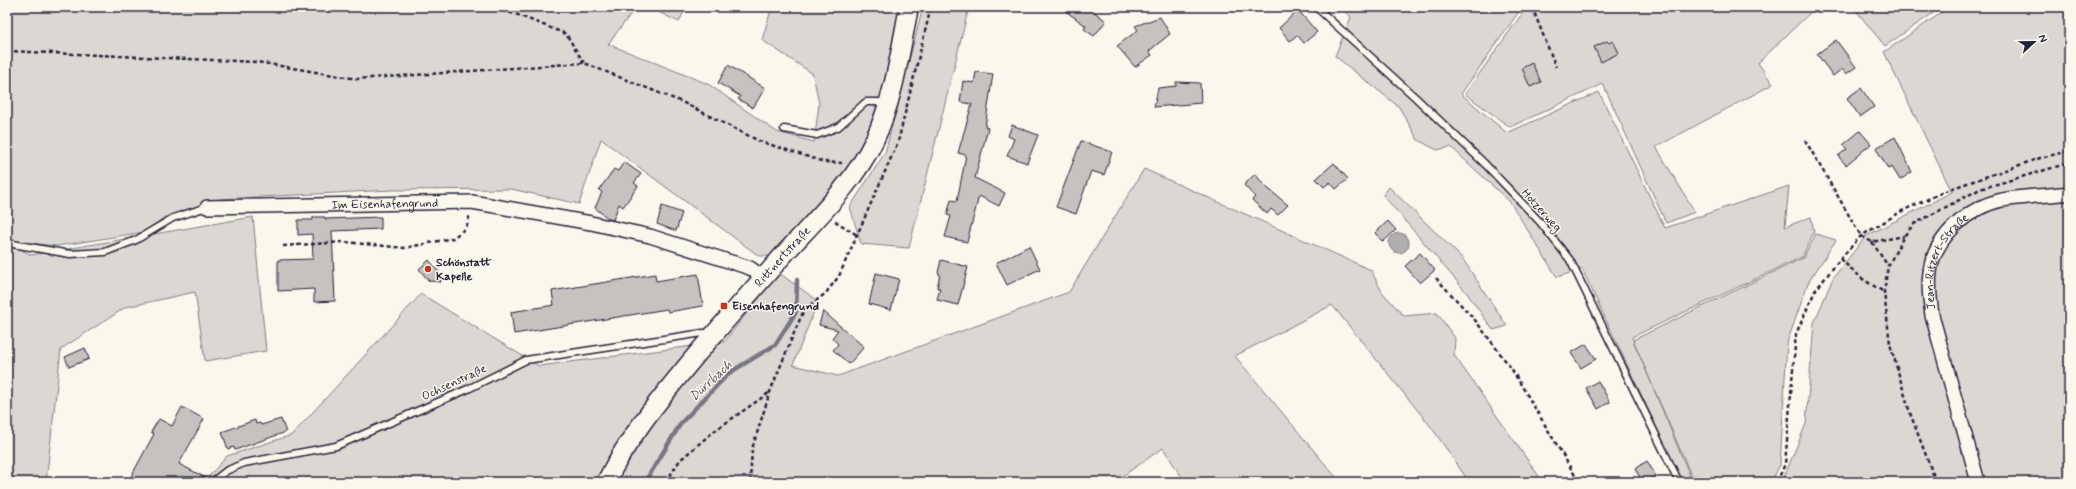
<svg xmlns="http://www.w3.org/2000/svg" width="2076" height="489" font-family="Mynerve,sans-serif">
<rect width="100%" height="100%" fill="#fbf7ec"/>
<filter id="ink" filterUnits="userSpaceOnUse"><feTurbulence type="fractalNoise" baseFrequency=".025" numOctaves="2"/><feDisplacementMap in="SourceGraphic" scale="8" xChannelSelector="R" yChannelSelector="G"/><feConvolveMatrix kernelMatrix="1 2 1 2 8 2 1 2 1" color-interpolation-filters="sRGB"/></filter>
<g filter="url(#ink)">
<!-- green -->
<path fill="#dbd8d3" stroke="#7e7d87" d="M7,7H636L608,44L708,84L777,132L814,142L819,104L813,74L762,40L772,7H902L886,83L859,153L777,256H759L601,139L579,204L511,189L392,190L219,199L165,217L144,232L57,246L10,241L7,239Z
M648,7H686L679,22Z
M923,7H969L909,248L861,244L850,207L885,153Z
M1340,7H1518L1520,10L1461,94L1507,133L1599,92L1665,228L1789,186L1785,227L1811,217L1814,232L1802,257L1632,337L1690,476L1681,479L1582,269L1557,277L1510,202L1451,147L1437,150L1418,140L1399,107L1335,56L1351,17Z
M1522,7H1816L1758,63L1773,84L1656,147L1695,212L1666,223L1603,84L1510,127L1465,94L1524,11Z
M1853,7H1942L1885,46Z
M1950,7H2069V482H1782L1806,424L1814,323L1833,278L1866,236L1952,192L1884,52Z
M1144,169L1371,270L1382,292L1404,316L1437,313L1455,338L1454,355L1543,482H1469L1432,428L1332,305L1235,356L1340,482H1185L1163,448L1114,482H204L227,456L292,435L421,294L539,366L724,342L779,273L818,301L793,365L838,376L1069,292Z
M1389,187L1462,258L1507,326L1493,330L1466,292L1383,195Z
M253,217L266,351L205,361L195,292L126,307L61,349L46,482H7V242L31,255Z
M1816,234L1836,240L1808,283L1787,343L1780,465L1771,482H1744L1691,475L1633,340L1803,258Z"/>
<!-- water -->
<path fill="#b1aeb0" stroke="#787681" d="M1389 243a10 10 0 1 1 20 0a10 10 0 1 1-20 0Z"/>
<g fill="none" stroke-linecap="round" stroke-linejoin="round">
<!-- stream -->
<path stroke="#787681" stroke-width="4.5" d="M645,482L681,423L729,373L775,345L796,312L797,280"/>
</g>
<!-- building -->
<path fill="#c6c2c0" stroke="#22223b" d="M1060,7H1088L1106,21L1094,36L1084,29L1086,26Z
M1298,10L1317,32L1304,43L1297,35L1290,41L1279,28Z
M1160,17L1170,34L1149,51L1152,55L1135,67L1117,46L1138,30L1135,26Z
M1836,40L1856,67L1846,74L1842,69L1833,76L1817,54Z
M1607,41L1609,43L1613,41L1619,53L1601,62L1594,47Z
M1532,63L1541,82L1530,87L1522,68Z
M728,65L765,88L753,108L738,99L740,96L718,83Z
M976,72L993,74L985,127L988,128L975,178L1005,193L999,206L979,196L967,242L945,237L951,216L947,215L951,200L957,201L966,155L958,153L972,104L960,102L963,81L974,83Z
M1176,82L1200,83L1201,103L1154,107L1158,88L1176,86Z
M1861,88L1874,107L1860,117L1847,98Z
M1012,125L1038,135L1027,163L1007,156L1014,139L1008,136Z
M1860,131L1871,144L1846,165L1838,156L1847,149L1843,145Z
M1895,137L1912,172L1900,180L1892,167L1888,169L1876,148Z
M1081,141L1112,152L1104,175L1091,171L1076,214L1056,207Z
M624,162L641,174L634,183L638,186L623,207L619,204L613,220L609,219L595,208L602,192L599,190L614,169L618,171Z
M1334,163L1348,179L1336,189L1330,182L1324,187L1316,179Z
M1255,174L1265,186L1288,205L1278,215L1271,209L1267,214L1252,200L1255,197L1244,185Z
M662,206L682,213L676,231L657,224Z
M313,217H325V219L381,217V229L332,231L335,301L314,302V289L278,291V260L313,259L312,234L298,235V220H313Z
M1388,221L1396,230L1383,242L1375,233Z
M1029,246L1040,269L1007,285L996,263Z
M1420,253L1435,270L1420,283L1405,266Z
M429,260L438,271L441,282L429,281L419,269Z
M941,260L968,267L958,305L937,300L940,288H937L940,274L938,273Z
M876,273L899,279L891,310L869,304Z
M655,274L656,281L698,274L703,306L668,312L667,309L514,334L511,312L554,305L552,291Z
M823,311L864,347L849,364L833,350L838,344L832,338L838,330L819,325Z
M1586,344L1596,359L1581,368L1571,353Z
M85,348L89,359L69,367L65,357Z
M1598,381L1610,402L1598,409L1586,388Z
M182,407L204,419L179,464L208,479V482H128L154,434L151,432L159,419L172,426Z
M281,419L286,432L235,450L234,447L228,449L222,432L255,420L256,424L260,423L261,425Z
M1647,461L1656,476L1647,482H1643L1635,469Z"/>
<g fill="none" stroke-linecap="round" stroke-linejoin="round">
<defs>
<path id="lane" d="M1316,7L1416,98L1485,164L1540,222L1570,260L1679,482
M784,129L817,135L838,127L866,102H887
M7,243L70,254L105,252L136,240L173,218L207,207
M212,482L226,471L244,463L336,446L468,389L526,360L703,333L711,334"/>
<g id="street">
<path id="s1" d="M207,207L472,202L591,223L650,236L750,268L763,277"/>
<path id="s2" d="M1978,482L1932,315C1930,300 1928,287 1930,272C1934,237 1969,207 2002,200C2024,196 2047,196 2069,193"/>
</g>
<g id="secondary">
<path id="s3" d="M606,482C630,434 663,395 697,354C726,320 756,286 786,252C817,218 854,183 874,141C894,99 900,52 909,7"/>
</g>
</defs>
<!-- lane casing -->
<use href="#lane" stroke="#22223b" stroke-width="9"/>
<!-- street casing -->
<use href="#street" stroke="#22223b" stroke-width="16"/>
<!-- secondary casing -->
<use href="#secondary" stroke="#22223b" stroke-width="21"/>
<!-- path -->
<path stroke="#22223b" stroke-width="2.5" stroke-dasharray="4 3" stroke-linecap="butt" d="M489,7L518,15L566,34L584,63
M1532,7L1556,67
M7,51L257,62L357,79L584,63L682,102L759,141L824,162L842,163
M1805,140L1861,236L1872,242L1904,236
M835,221L857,235
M1872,242L1888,266
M283,246L344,242L405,248L453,238L466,228L470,214
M1840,259L1864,280L1884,292
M1436,278L1475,320L1511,368L1579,482
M666,482L680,460L713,432L770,392
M750,482L752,449L770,392L794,333L804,310L826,293L839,276L898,142L931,7
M1777,482L1785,464L1796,334L1815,291L1840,259L1861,236L1902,211L1950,189L2040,158L2069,151
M1936,482L1910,413L1890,344L1884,292L1888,266L1904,236L1914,224L1980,189L2069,163"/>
<!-- lane -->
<use href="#lane" stroke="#fbf7ec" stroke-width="6"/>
<!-- street -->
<use href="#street" stroke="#fbf7ec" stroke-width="13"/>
<!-- secondary -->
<use href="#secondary" stroke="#fbf7ec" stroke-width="18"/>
</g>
</g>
<!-- markers -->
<g fill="#c8321e" stroke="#fbf7ec" stroke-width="1.5">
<circle cx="428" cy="269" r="4"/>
<rect x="720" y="302" width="8" height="8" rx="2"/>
</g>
<g text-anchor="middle" stroke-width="3" stroke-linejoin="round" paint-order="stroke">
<!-- street labels -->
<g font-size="12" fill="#22223b" stroke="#fbf7ec">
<text dy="4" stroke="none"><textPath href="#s1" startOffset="178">Im Eisenhafengrund</textPath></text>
<text transform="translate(1542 210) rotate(48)" y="4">Hotzerweg</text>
<text dy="4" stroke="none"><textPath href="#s3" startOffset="287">Rittnertstraße</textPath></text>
<text dy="4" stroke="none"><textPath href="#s2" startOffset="232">Jean-Ritzert-Straße</textPath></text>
<text transform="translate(454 382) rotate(-25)" y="4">Ochsenstraße</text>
</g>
<!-- poi labels -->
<g font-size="12" font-weight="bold" fill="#22223b" stroke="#fbf7ec" text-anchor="start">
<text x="436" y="266">Schönstatt<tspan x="436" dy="14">Kapelle</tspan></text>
<text x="732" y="310">Eisenhafengrund</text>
</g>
<!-- water labels -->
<g font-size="13" font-style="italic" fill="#545364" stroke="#fbf7ec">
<text transform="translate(710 380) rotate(-43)" y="5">Dürrbach</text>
</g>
</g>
<!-- margin -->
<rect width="2076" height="489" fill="none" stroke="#fbf7ec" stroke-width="24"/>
<rect x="12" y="12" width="2052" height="465" fill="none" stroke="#22223b" stroke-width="1.5" filter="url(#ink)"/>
<!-- north arrow -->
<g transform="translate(2034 42) rotate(68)" stroke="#fbf7ec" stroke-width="3" paint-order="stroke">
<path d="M0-3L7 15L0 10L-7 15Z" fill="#22223b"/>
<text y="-6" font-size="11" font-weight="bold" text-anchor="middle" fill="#22223b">N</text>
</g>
</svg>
